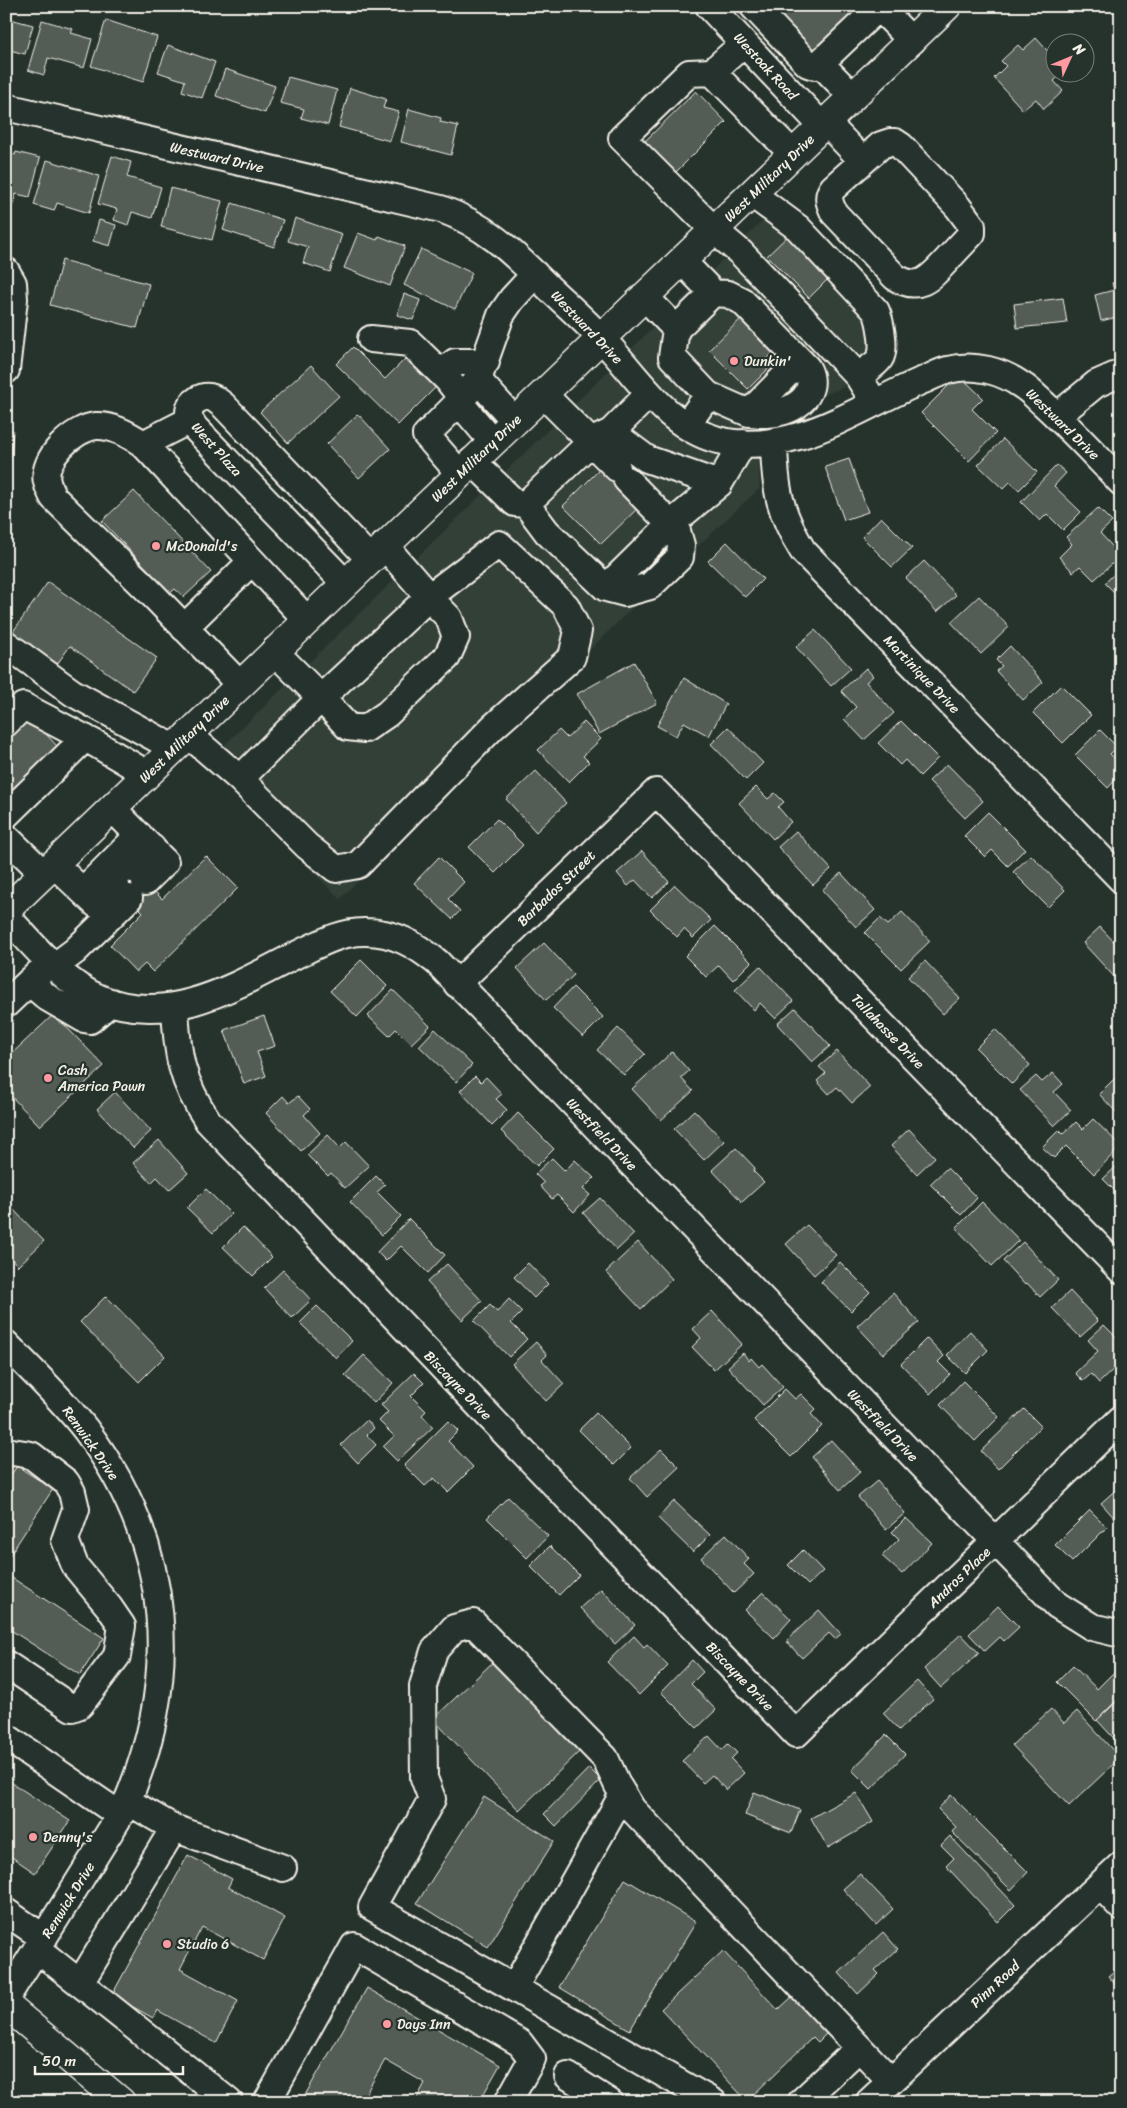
<svg xmlns="http://www.w3.org/2000/svg" width="1127" height="2108" font-family="Sriracha,sans-serif">
<rect width="100%" height="100%" fill="#26332d"/>
<filter id="ink" filterUnits="userSpaceOnUse"><feTurbulence type="fractalNoise" baseFrequency=".02" numOctaves="2"/><feDisplacementMap in="SourceGraphic" scale="10" xChannelSelector="R" yChannelSelector="G"/><feConvolveMatrix kernelMatrix="1 2 1 2 8 2 1 2 1" color-interpolation-filters="sRGB"/></filter>
<g filter="url(#ink)">
<!-- built -->
<path fill="#333f39" d="M781,203L885,310L896,365L755,424L760,488L637,603L340,899L205,764Z"/>
<!-- building -->
<path fill="#525c55" stroke="#f4f1e8" d="M780,6H853L857,11L812,55L772,14Z
M6,18L33,25L25,54L6,49Z
M42,20L73,29L71,33L92,39L84,68L48,58L44,75L28,70Z
M106,20L157,37L143,82L91,66Z
M1036,38L1054,58V72H1063L1054,81L1063,91L1044,109L1036,99L1023,110L994,78L1006,66L1001,61L1018,45L1023,50Z
M168,45L215,62L202,98L182,91L185,81L158,72Z
M225,69L275,86L265,113L216,96Z
M288,77L337,90L328,125L301,118L304,109L280,103Z
M350,88L386,99L383,108L399,112L390,141L339,127Z
M696,91L726,122L670,178L639,147Z
M409,109L441,118L440,122L458,126L451,155L401,142Z
M16,152L40,158L30,197L16,194L12,207L6,206V153L15,155Z
M112,156L131,162L127,177L161,187L152,218L132,212L128,225L114,220L117,209L98,204Z
M47,160L99,176L89,213L57,203L54,211L34,205Z
M170,188L222,201L212,240L161,227Z
M232,203L283,220L274,247L223,230Z
M295,218L342,234L330,272L303,263L308,247L288,241Z
M99,220L116,225L110,246L93,241Z
M795,229L836,271L809,298L767,256Z
M358,233L377,240L379,236L405,246L390,286L344,268Z
M421,249L472,273L455,309L404,285Z
M62,260L149,284L137,328L50,305Z
M1121,281V316L1101,321L1095,295L1114,290L1112,283Z
M404,294L420,300L413,320L397,315Z
M1063,298L1067,323L1017,328L1014,304Z
M748,312L781,345L766,360L771,366L748,389L709,350Z
M353,347L385,379L411,353L441,382L398,425L336,364Z
M311,365L339,396L288,443L260,412Z
M959,375L983,398L972,409L996,433L969,461L921,413Z
M358,414L390,449L359,478L327,444Z
M6,430H13L6,521Z
M1003,439L1037,472L1019,490L1010,482L1003,489L978,465Z
M849,459L868,512L844,520L825,467Z
M606,463L644,502L601,544L563,506Z
M1057,465L1066,473L1054,486L1081,512L1063,530L1047,514L1040,521L1021,502Z
M134,491L211,572L184,597L175,589L170,593L102,521Z
M1098,508L1112,522L1100,533L1121,556L1094,580L1080,566L1073,572L1059,557L1072,544L1066,537Z
M881,517L912,548L892,567L862,537Z
M727,542L763,579L745,597L708,561Z
M924,561L956,595L937,612L906,578Z
M1121,567V599L1105,583Z
M48,582L157,658L133,691L70,646L55,667L10,636Z
M979,596L1009,627L981,654L951,622Z
M815,630L851,668L831,686L796,647Z
M1010,646L1043,682L1023,700L996,671L1002,666L996,660Z
M634,662L657,703L599,734L577,694Z
M866,668L873,676L866,682L894,713L864,740L844,719L856,707L841,691Z
M684,678L726,704L709,736L684,722L676,736L657,726Z
M1061,685L1091,715L1063,743L1033,713Z
M28,715L59,748L6,798V735Z
M901,721L938,758L920,776L905,760L900,765L878,743Z
M584,722L601,739L583,756L589,762L569,782L538,750L559,730L567,738Z
M728,727L763,763L746,780L711,744Z
M1100,730L1117,747L1110,754L1121,765V774L1108,788L1075,755Z
M947,764L983,801L965,818L929,781Z
M536,771L566,803L536,832L506,799Z
M756,787L768,799L775,793L784,802L778,807L791,822L773,839L739,803Z
M988,812L1025,849L1008,866L992,850L985,857L964,836Z
M497,819L523,845L495,873L469,847Z
M796,831L831,869L813,885L778,847Z
M642,851L669,882L652,898L635,880L628,886L617,873Z
M1031,855L1065,890L1048,907L1013,872Z
M206,856L238,888L153,972L145,964L136,972L110,945L143,912L108,876L124,860L162,899Z
M439,857L464,882L448,899L460,911L452,919L414,883Z
M841,873L875,910L856,927L822,890Z
M675,885L711,920L693,938L684,929L677,937L650,910Z
M902,912L930,941L901,969L865,933L880,918L888,925Z
M715,926L751,962L733,980L719,965L706,977L685,956Z
M1100,927L1121,949V979L1118,981L1083,943Z
M544,943L574,975L546,1000L517,968Z
M361,960L387,986L357,1017L330,991Z
M925,961L960,998L943,1014L908,977Z
M760,966L793,1001L775,1018L760,1003L754,1010L735,990Z
M573,987L603,1017L583,1037L553,1008Z
M393,990L430,1026L411,1044L396,1029L389,1036L368,1016Z
M795,1008L830,1046L812,1062L777,1024Z
M54,1014L104,1066L40,1126L6,1091V1059Z
M264,1016L275,1046L257,1052L266,1076L244,1084L224,1030Z
M618,1028L645,1054L624,1075L597,1050Z
M435,1029L472,1065L456,1082L419,1046Z
M995,1029L1030,1065L1012,1084L976,1048Z
M837,1051L870,1087L852,1103L837,1087L829,1094L817,1081L826,1073L819,1067Z
M672,1052L689,1071L681,1078L693,1091L661,1120L632,1089Z
M1053,1073L1063,1084L1054,1092L1071,1110L1054,1126L1020,1090L1036,1076L1042,1082Z
M475,1076L481,1082L486,1077L502,1094L496,1099L507,1110L492,1125L460,1091Z
M1116,1077L1121,1082V1108L1116,1112L1099,1094Z
M115,1092L151,1131L133,1148L97,1109Z
M283,1096L289,1103L298,1096L310,1109L304,1115L320,1133L301,1151L266,1113Z
M694,1110L724,1141L704,1160L674,1129Z
M518,1113L554,1149L537,1166L501,1131Z
M1093,1119L1121,1146L1094,1174L1066,1146L1054,1158L1042,1147L1059,1130L1063,1134L1076,1122L1083,1129Z
M909,1129L935,1157L917,1174L891,1146Z
M328,1135L340,1148L346,1142L369,1166L345,1188L331,1173L328,1176L307,1155Z
M159,1140L188,1173L169,1190L157,1177L151,1183L133,1163Z
M736,1148L755,1168L753,1171L764,1182L742,1202L712,1170Z
M552,1158L565,1171L575,1160L594,1178L583,1189L590,1195L574,1212L557,1195L552,1199L540,1186L544,1183L535,1174Z
M1121,1162V1197L1103,1179Z
M947,1168L977,1198L961,1215L930,1184Z
M376,1176L385,1185L377,1192L401,1216L382,1235L350,1202Z
M206,1189L231,1214L213,1233L187,1208Z
M600,1198L634,1234L617,1250L583,1213Z
M6,1202L44,1241L18,1266L6,1253Z
M982,1202L1019,1240L992,1266L956,1228Z
M409,1219L445,1255L428,1273L401,1246L386,1261L377,1252Z
M807,1225L836,1255L814,1275L786,1244Z
M243,1227L272,1257L253,1276L223,1247Z
M638,1242L672,1279L641,1309L606,1272Z
M1023,1242L1058,1280L1040,1297L1027,1283L1025,1285L1003,1261Z
M840,1262L870,1292L851,1311L821,1282Z
M528,1263L548,1284L534,1298L514,1277Z
M447,1264L482,1301L462,1320L427,1282Z
M283,1270L311,1300L292,1318L264,1288Z
M1070,1291L1098,1321L1080,1337L1052,1308Z
M893,1293L919,1322L883,1354L857,1326Z
M106,1296L165,1356L139,1382L80,1322Z
M509,1299L522,1312L511,1323L527,1339L509,1357L474,1321L490,1305L497,1312Z
M317,1306L352,1341L336,1358L300,1323Z
M712,1311L742,1344L714,1370L692,1347L701,1338L693,1329Z
M1104,1325L1121,1342V1362L1099,1383L1091,1374L1083,1381L1075,1373L1098,1351L1088,1340Z
M970,1331L988,1350L965,1373L947,1355Z
M927,1338L944,1356L938,1362L950,1374L930,1394L901,1364Z
M536,1342L547,1355L542,1360L564,1384L546,1401L512,1364Z
M743,1353L749,1361L751,1358L759,1367L762,1364L783,1387L763,1405L728,1367Z
M364,1355L393,1383L374,1403L345,1375Z
M414,1373L424,1383L411,1396L426,1411L422,1415L433,1427L397,1461L383,1447L394,1436L379,1421L388,1412L381,1405Z
M963,1381L999,1417L975,1441L940,1405Z
M785,1389L795,1399L801,1394L816,1409L811,1414L822,1426L791,1457L754,1420Z
M1024,1409L1041,1426L998,1469L981,1451Z
M596,1413L631,1448L614,1465L579,1430Z
M367,1420L374,1428L367,1435L376,1445L358,1463L341,1445Z
M448,1421L458,1431L448,1441L473,1467L448,1492L434,1478L425,1486L404,1465Z
M831,1440L860,1472L840,1490L812,1457Z
M661,1449L679,1467L647,1497L630,1478Z
M17,1466L53,1489L6,1561V1482Z
M877,1481L905,1513L886,1530L858,1497Z
M1121,1485V1520L1118,1522L1101,1503Z
M508,1497L548,1536L527,1558L487,1518Z
M674,1501L710,1535L693,1552L658,1518Z
M1090,1510L1107,1527L1072,1562L1055,1545Z
M906,1518L932,1543L902,1574L882,1556L899,1539L892,1532Z
M726,1534L749,1559L744,1564L754,1574L734,1593L701,1558Z
M550,1546L579,1575L559,1595L530,1566Z
M803,1550L823,1571L808,1585L788,1565Z
M6,1574L104,1638L80,1675L6,1627Z
M601,1589L635,1625L615,1644L580,1608Z
M763,1592L791,1619L774,1638L745,1610Z
M998,1606L1019,1627L1004,1641L1000,1637L985,1651L969,1634Z
M819,1610L841,1634L835,1639L829,1633L802,1658L786,1641Z
M961,1634L979,1653L941,1688L924,1669Z
M634,1636L644,1647L647,1644L668,1666L639,1695L607,1662Z
M692,1660L703,1672L691,1684L716,1710L697,1728L661,1692Z
M493,1662L579,1752L519,1810L433,1719Z
M1121,1665V1696L1096,1721L1057,1682L1073,1666L1097,1689Z
M917,1681L933,1699L899,1730L883,1713Z
M1121,1698V1746L1097,1720Z
M1051,1709L1064,1723L1077,1711L1120,1758L1069,1806L1012,1745Z
M886,1735L905,1754L871,1789L852,1770Z
M709,1736L722,1750L728,1744L737,1753L731,1759L744,1773L726,1790L712,1775L703,1783L682,1761Z
M589,1768L601,1780L556,1826L544,1814Z
M6,1779L70,1821L35,1873L6,1853Z
M754,1792L800,1810L791,1833L745,1815Z
M856,1793L873,1822L828,1848L811,1818Z
M951,1795L1028,1872L1011,1890L952,1832L956,1827L938,1809Z
M484,1797L554,1841L488,1947L417,1903Z
M950,1836L1015,1905L998,1922L946,1866L954,1858L941,1845Z
M188,1855L232,1879L228,1887L285,1918L263,1960L202,1927L180,1969L238,2001L216,2043L157,2010L153,2018L112,1995Z
M860,1874L893,1909L876,1925L843,1889Z
M625,1879L696,1922L630,2030L559,1987Z
M883,1932L898,1949L875,1970L879,1974L858,1994L839,1973Z
M723,1951L778,2010L793,1996L827,2033L818,2042L813,2037L747,2101L661,2009Z
M1121,1965V1991L1108,1976Z
M367,1988L500,2065L479,2102H415L425,2083L385,2060L361,2102H301Z"/>
<g fill="none" stroke-linecap="round" stroke-linejoin="round">
<defs>
<path id="minor" d="M709,6L822,126
M753,6L808,64L814,66L820,63L879,7
M878,6L912,41
M744,43L712,72L689,73L622,138L714,230L741,253L858,376L874,402
M820,63L853,97
M712,72L793,154
M6,107L441,209C488,226 515,255 550,289C567,305 585,321 601,338C637,375 665,426 718,440C791,458 857,408 921,381C930,378 939,372 948,370C974,363 1002,371 1023,386C1031,391 1038,399 1045,405C1071,429 1096,456 1121,482
M826,122L863,161
M890,142H895L901,146L958,207L972,226V233C964,242 956,250 948,259C931,277 920,293 895,277L834,213C830,204 826,197 833,188L881,145Z
M752,194L798,228L876,311C880,320 886,349 880,358C876,365 865,371 858,376
M6,271L13,283L14,299L6,370
M713,293L728,294L742,301L807,368C822,396 789,415 765,414C760,414 754,413 749,413
M645,297L676,329L713,293L682,261
M676,329L672,357L708,395L686,426
M371,339L410,343L448,380L458,393L459,402L426,435L460,474
M441,373L455,362H486
M478,380L515,421
M543,394L617,468
M708,395L749,413L789,372
M1057,416L1096,384L1121,373
M611,432L647,459L719,484
M493,442L459,402L478,380L501,315L512,299L535,274
M774,443C775,488 779,512 803,551L1121,879
M143,444L190,420
M472,461L515,503L526,504L591,442L611,432L649,394
M526,504L547,532L606,588L625,593L650,586L680,557L681,545L677,531L627,480
M345,583L195,428C192,423 188,419 189,413C189,402 203,394 213,398C216,399 220,403 223,405L370,559
M606,588L671,524L719,484L743,443
M184,628L252,561
M6,644L73,693L174,748
M240,685L150,592L53,497C51,492 48,487 47,482C41,459 74,428 96,426C113,425 130,435 143,444L307,620
M6,723L23,706L98,745L147,774
M188,734L240,779L307,846L336,869L358,865L493,727L572,657L578,631L566,606L499,544L429,597L384,545
M240,779L321,698L348,727L365,729L387,714L447,657L456,637L449,618L429,597L321,698L274,651
M112,808L165,862L145,882
M6,815L85,738
M6,837L44,874
M54,864L95,903
M132,869L152,848
M83,891L139,835
M96,904L116,885
M6,916C33,944 62,982 99,998C169,1028 237,985 298,954C319,944 342,931 366,932C394,932 416,945 437,962L1057,1605L1092,1627L1121,1634
M55,966L75,951L129,898
M29,982L48,998L84,1019L90,1020L111,1002
M457,984L656,792L1121,1270
M6,1004L42,970
M175,1006C177,1054 181,1081 208,1121L528,1457L796,1734L1121,1419
M6,1344C33,1372 62,1399 86,1430C173,1547 182,1678 124,1809L6,1998
M6,1451L31,1455L66,1482L72,1492L76,1509L65,1540L75,1566L109,1607L122,1626L117,1656L80,1705L72,1708L6,1664
M6,1737L120,1815
M127,1801L174,1828L283,1868
M1100,1885L1121,1907
M6,1912L44,1938
M37,1949L229,2102
M80,1983L174,1828
M514,1988L623,1794
M568,2076L609,2102
M267,2102L354,1946L520,2043L532,2059L508,2102
M713,2102L372,1907L432,1799L424,1778L423,1686L434,1651L454,1628L473,1623L605,1758L618,1786L632,1809L891,2081
M801,2102L859,2048
M869,2102L1121,1865"/>
<path id="major" d="M6,910L947,6
M6,2005L121,2102"/>
</defs>
<!-- minor casing -->
<use href="#minor" stroke="#f4f1e8" stroke-width="30"/>
<!-- major casing -->
<use href="#major" stroke="#f4f1e8" stroke-width="31"/>
<!-- minor -->
<use href="#minor" stroke="#26332d" stroke-width="26"/>
<!-- major -->
<use href="#major" stroke="#26332d" stroke-width="28"/>
</g>
</g>
<!-- markers -->
<g fill="#ff9aa2" stroke="#26332d" stroke-width="2">
<circle cx="734" cy="361" r="5"/>
<circle cx="156" cy="546" r="5"/>
<circle cx="48" cy="1078" r="5"/>
<circle cx="33" cy="1837" r="5"/>
<circle cx="167" cy="1944" r="5"/>
<circle cx="387" cy="2024" r="5"/>
</g>
<g text-anchor="middle" stroke-width="4.5" stroke-linejoin="round" paint-order="stroke">
<!-- street labels -->
<g font-size="14" fill="#f4f1e8" stroke="#26332d">
<text transform="translate(766 66) rotate(47)" y="5">Westoak Road</text>
<text transform="translate(217 157) rotate(13)" y="5">Westward Drive</text>
<text transform="translate(769 178) rotate(-44)" y="5">West Military Drive</text>
<text transform="translate(587 327) rotate(46)" y="5">Westward Drive</text>
<text transform="translate(1063 424) rotate(44)" y="5">Westward Drive</text>
<text transform="translate(217 449) rotate(48)" y="5">West Plaza</text>
<text transform="translate(476 458) rotate(-44)" y="5">West Military Drive</text>
<text transform="translate(922 674) rotate(46)" y="5">Martinique Drive</text>
<text transform="translate(184 739) rotate(-44)" y="5">West Military Drive</text>
<text transform="translate(556 888) rotate(-44)" y="5">Barbados Street</text>
<text transform="translate(888 1031) rotate(46)" y="5">Tallahasse Drive</text>
<text transform="translate(602 1134) rotate(46)" y="5">Westfield Drive</text>
<text transform="translate(458 1385) rotate(46)" y="5">Biscayne Drive</text>
<text transform="translate(883 1425) rotate(46)" y="5">Westfield Drive</text>
<text transform="translate(91 1443) rotate(55)" y="5">Renwick Drive</text>
<text transform="translate(959 1577) rotate(-44)" y="5">Andros Place</text>
<text transform="translate(740 1676) rotate(46)" y="5">Biscayne Drive</text>
<text transform="translate(68 1900) rotate(-58)" y="5">Renwick Drive</text>
<text transform="translate(995 1984) rotate(-43)" y="5">Pinn Road</text>
</g>
<!-- poi labels -->
<g font-size="14" fill="#f4f1e8" stroke="#26332d" text-anchor="start">
<text x="744" y="366">Dunkin'</text>
<text x="166" y="551">McDonald's</text>
<text x="58" y="1075">Cash<tspan x="58" dy="16">America Pawn</tspan></text>
<text x="43" y="1842">Denny's</text>
<text x="177" y="1949">Studio 6</text>
<text x="397" y="2029">Days Inn</text>
</g>
</g>
<!-- margin -->
<rect width="1127" height="2108" fill="none" stroke="#26332d" stroke-width="25"/>
<rect x="12" y="12" width="1102" height="2083" fill="none" stroke="#f4f1e8" stroke-width="2" filter="url(#ink)"/>
<!-- north arrow -->
<g transform="translate(1070 58) rotate(46)"><circle r="24" fill="#26332d" stroke="#787f78"/>
<path d="M0-4L9 19L0 12L-9 19Z" fill="#ff9aa2"/>
<text y="-8" font-size="14" font-weight="bold" text-anchor="middle" fill="#f4f1e8">N</text>
</g>
<!-- scale -->
<path d="M35 2066v8h148v-8" fill="none" stroke="#f4f1e8" stroke-width="2.5"/>
<text x="42" y="2066" font-size="15" fill="#f4f1e8" stroke="#26332d" stroke-width="4" paint-order="stroke">50 m</text>
</svg>
